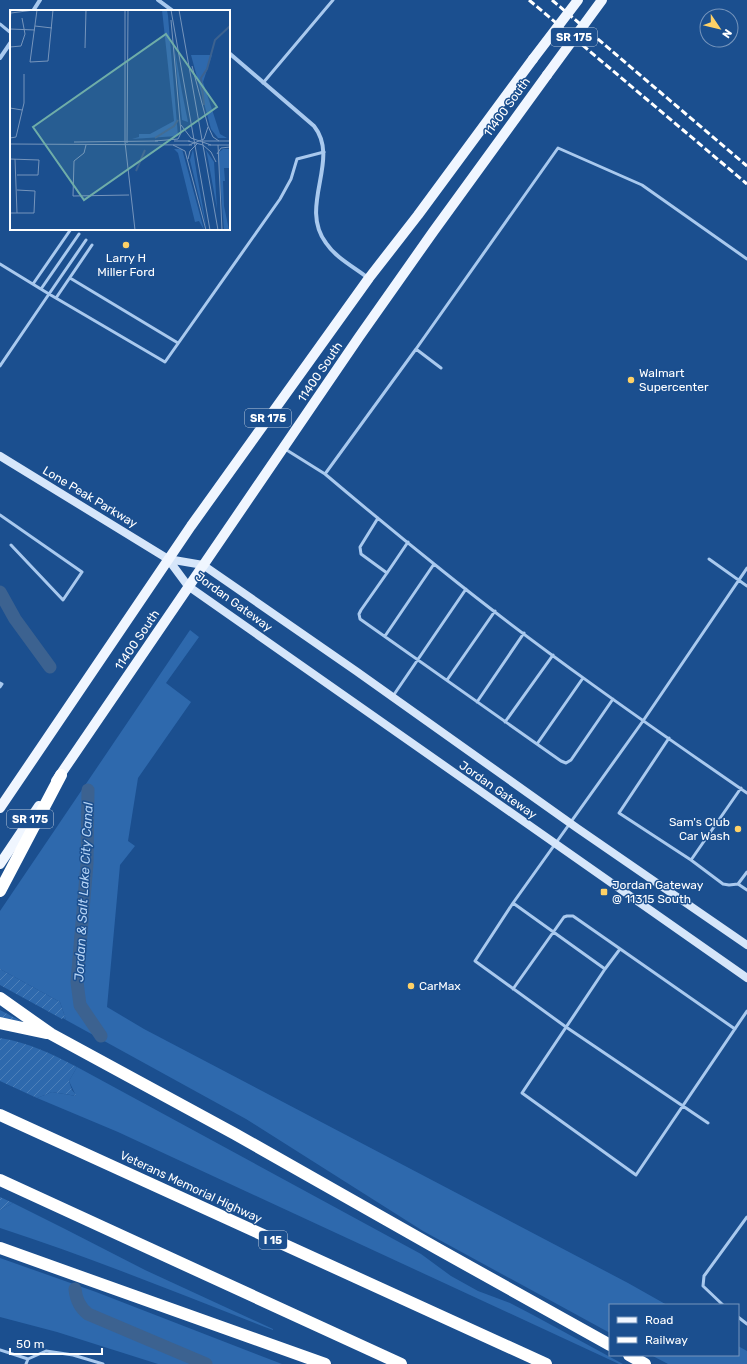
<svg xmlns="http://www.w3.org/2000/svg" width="747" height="1364" font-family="Rubik,sans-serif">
<defs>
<pattern id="garden-furrows" width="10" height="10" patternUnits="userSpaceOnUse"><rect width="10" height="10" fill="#2e69ad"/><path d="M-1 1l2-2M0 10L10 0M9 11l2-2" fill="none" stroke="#4d80b9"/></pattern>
</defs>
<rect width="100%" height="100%" fill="#1b4f8f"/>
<!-- grass -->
<path fill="#2e69ad" d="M190,630L199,637L166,683L191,702L138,778L128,841L135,846L120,865L107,1007L144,1029L628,1283L667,1305H610V1333L423,1231L246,1119L66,1020L60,1002L0,969V911Z
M77,1067L421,1254L451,1276L478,1291L510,1303L533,1315L623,1364H619L118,1132L37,1098L52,1092L76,1096L69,1081Z
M13,1203L65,1229L145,1270L273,1329V1330C182,1295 93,1258 0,1228V1210Z
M0,1258L96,1292L282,1364H158L57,1332L0,1317Z
M738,1346L747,1351V1364H668L651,1355H738Z"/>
<!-- garden -->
<path fill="url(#garden-furrows)" d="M0,969L60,1002L66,1020L63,1018L62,1019L0,985Z
M0,1010L19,1020L20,1021L0,1018Z
M0,1038C30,1043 50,1053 77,1067L69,1081L72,1090L77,1096L52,1092L37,1098L0,1081Z
M0,1197L13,1203L0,1210Z"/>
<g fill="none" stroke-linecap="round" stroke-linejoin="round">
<!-- canal -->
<path stroke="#3c6290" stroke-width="13" d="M0,592L15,619L50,667
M88,790L87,863L77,982L80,1005L101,1036
M75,1289C76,1299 79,1307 88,1314L206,1364"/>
<!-- lane -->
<path stroke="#a9c9ee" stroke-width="3" d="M0,24L11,33
M263,83L333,0
M0,264L49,294L86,240
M70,278L178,343
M33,284L71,229
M41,289L79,234
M56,298L92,245
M416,349L558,148L642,185L747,259
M0,366L49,294L165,362L280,199L291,179L297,159L324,152
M285,449L325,474L416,349L441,368
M325,474C364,507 404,540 444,572C541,650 644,722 747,793
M0,515L82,572L63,600L11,545
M378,518L360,547L361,554L387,573L408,542
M709,559L747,586
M387,573L361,610L359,614L360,619L561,761L566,763L571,760L613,699
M385,636L434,564
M447,680L495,611
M0,683L2,684L0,687
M393,696L466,589
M477,702L524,633
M505,722L553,655
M669,738L619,813L691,860L741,788
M537,744L583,678
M691,860L723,884L729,885L738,884
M747,872L738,884L747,890
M513,903L605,969L522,1093L636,1175L747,1011
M605,969L620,949
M513,989L564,917L567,916H573L735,1029
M708,1123L566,1027L475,961L513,903L643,721L747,568
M723,1305L703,1286L704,1276L747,1217
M738,1317L747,1324
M0,1350L28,1359
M26,1364L28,1359L46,1351L73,1355L103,1364"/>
<!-- street -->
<path stroke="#a9c9ee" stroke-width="4" d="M158,0L173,11
M33,11L40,0
M229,53L314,126C341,160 298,206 326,243C336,258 354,267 368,278
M0,58L11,42"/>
<!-- secondary -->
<path stroke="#d6e6fa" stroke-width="8" d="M0,456L168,559L203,565L356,671L577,828L747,945
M168,559L188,586L747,978"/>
<!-- primary -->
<path stroke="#f0f6ff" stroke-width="10" d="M56,781L359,337L433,232L547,75
M0,808L191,526L369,278L418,215L533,59
M0,864L39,806"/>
<!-- highway -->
<path stroke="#fff" stroke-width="12" d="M0,891L61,775
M0,998L51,1034L235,1134L438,1249L610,1345
M0,1023L46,1033
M0,1115L546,1364
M0,1180L401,1364
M0,1248L325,1364
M629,1355L645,1364"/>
<!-- rail -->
<path stroke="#fff" stroke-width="3" stroke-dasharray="7 3" stroke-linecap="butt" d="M529,0L747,184
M552,0L747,166"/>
<!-- primary-bridge -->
<path stroke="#f0f6ff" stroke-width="10" d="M533,59L578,0
M547,75L602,0"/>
</g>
<!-- markers -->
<g fill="#ffd166" stroke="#1b4f8f" stroke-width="1.5">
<circle cx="126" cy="245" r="4"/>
<circle cx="631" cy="380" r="4"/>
<circle cx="738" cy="829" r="4"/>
<rect x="600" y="888" width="8" height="8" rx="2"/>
<circle cx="411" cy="986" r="4"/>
</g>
<g text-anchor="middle" stroke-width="3" stroke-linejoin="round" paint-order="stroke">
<!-- shield labels -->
<g fill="#1b4f8f" stroke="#bbcadd" stroke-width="1">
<rect x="551" y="28" width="46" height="18" rx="3"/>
<rect x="245" y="409" width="46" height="18" rx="3"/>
<rect x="7" y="810" width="46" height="18" rx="3"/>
<rect x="259" y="1231" width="28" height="18" rx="3"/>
</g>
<g font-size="11" font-weight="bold" fill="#fff">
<text x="574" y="41">SR 175</text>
<text x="268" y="422">SR 175</text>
<text x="30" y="823">SR 175</text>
<text x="273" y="1244">I 15</text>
</g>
<!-- street labels -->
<g font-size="12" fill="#fff" stroke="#1b4f8f">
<text transform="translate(507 107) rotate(-54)" y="4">11400 South</text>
<text transform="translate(320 372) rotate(-56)" y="4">11400 South</text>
<text transform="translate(90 497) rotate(31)" y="4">Lone Peak Parkway</text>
<text transform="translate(234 602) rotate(36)" y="4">Jordan Gateway</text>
<text transform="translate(137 640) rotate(-56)" y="4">11400 South</text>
<text transform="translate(498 790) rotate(35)" y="4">Jordan Gateway</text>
<text transform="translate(191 1187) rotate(25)" y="4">Veterans Memorial Highway</text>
</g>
<!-- poi labels -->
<g font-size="12" fill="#fff" stroke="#1b4f8f" text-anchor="start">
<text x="126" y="262" text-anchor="middle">Larry H<tspan x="126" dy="14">Miller Ford</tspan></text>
<text x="639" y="377">Walmart<tspan x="639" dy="14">Supercenter</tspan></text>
<text x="730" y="826" text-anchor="end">Sam's Club<tspan x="730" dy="14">Car Wash</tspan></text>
<text x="612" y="889">Jordan Gateway<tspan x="612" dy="14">@ 11315 South</tspan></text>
<text x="419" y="990">CarMax</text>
</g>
<!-- water labels -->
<g font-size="13" font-style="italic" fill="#b5d3f5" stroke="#1b4f8f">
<text transform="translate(83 892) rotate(-87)" y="5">Jordan &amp; Salt Lake City Canal</text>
</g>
</g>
<!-- overview -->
<g transform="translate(10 10)">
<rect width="220" height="220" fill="#1b4f8f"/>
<path d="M152,0H157L158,6L168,126L122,129L129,127V124H140L164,111ZM164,36L172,82L178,112L172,110ZM181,45H202L193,72L210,124L217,128H208L201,119ZM164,139H172L194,220L189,211L185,212L168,143ZM213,139H220V158H214L215,171H213L214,196L219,220H214L208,143Z" fill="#2e69ad"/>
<path d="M183,139L187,165L197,220L180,150ZM196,140L204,152L207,199L198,149Z" fill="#2e69ad"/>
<path fill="none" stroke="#3c6290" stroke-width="2" d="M194,95L191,68L197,59L205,30L220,16M145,128L164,116L168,110M126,161L135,140"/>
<path fill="none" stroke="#7695bc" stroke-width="1" d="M27,0L20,52L38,51L43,0M115,0V132L125,220M161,0L200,220M169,0L208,220M1,3L24,0M0,16L1,0M25,16L42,18M0,19L25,20M0,37L11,36L15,24L12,8M75,38L76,0M182,56L198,116L203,127L209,131M0,98L12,100M171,115L181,128L201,135M0,128L6,127L14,93V64M145,131L168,129L171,123L161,10M164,131H180M178,131L193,135L201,142L206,152M192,131H220M64,132L148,131M117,133L118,0M0,134L182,135M76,135L74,143L64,151L63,186L119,185M163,135L175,141L196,220M179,135L194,129L198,117M198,135H220M208,135L212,220M207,144L211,138L220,137M0,149L29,150L28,165H7M5,149L7,203M178,149L180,141L187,134M0,203H24L25,181L7,180"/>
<path fill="#6fada8" fill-opacity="0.15" stroke="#6fada8" stroke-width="2" d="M156,24L207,97L74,190L23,117Z"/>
<rect width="220" height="220" fill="none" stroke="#fff" stroke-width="2"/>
</g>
<!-- legend -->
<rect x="609" y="1304" width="130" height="52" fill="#1b4f8f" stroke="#7695bc"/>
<rect x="617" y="1317" width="20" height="6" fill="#f0f6ff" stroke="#7695bc"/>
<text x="645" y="1324" font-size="12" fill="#ffffff">Road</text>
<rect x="617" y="1337" width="20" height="6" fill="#ffffff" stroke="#7695bc"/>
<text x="645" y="1344" font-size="12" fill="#ffffff">Railway</text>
<!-- north arrow -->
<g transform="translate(719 28) rotate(125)"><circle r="19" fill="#1b4f8f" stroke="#7695bc"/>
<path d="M0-3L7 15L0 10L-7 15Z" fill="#ffd166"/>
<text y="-6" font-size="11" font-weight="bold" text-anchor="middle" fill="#ffffff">N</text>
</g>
<!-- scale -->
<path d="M10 1348v6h92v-6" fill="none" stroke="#ffffff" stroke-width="2"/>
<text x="16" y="1348" font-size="12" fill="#ffffff" stroke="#1b4f8f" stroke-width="3" paint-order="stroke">50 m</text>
</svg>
